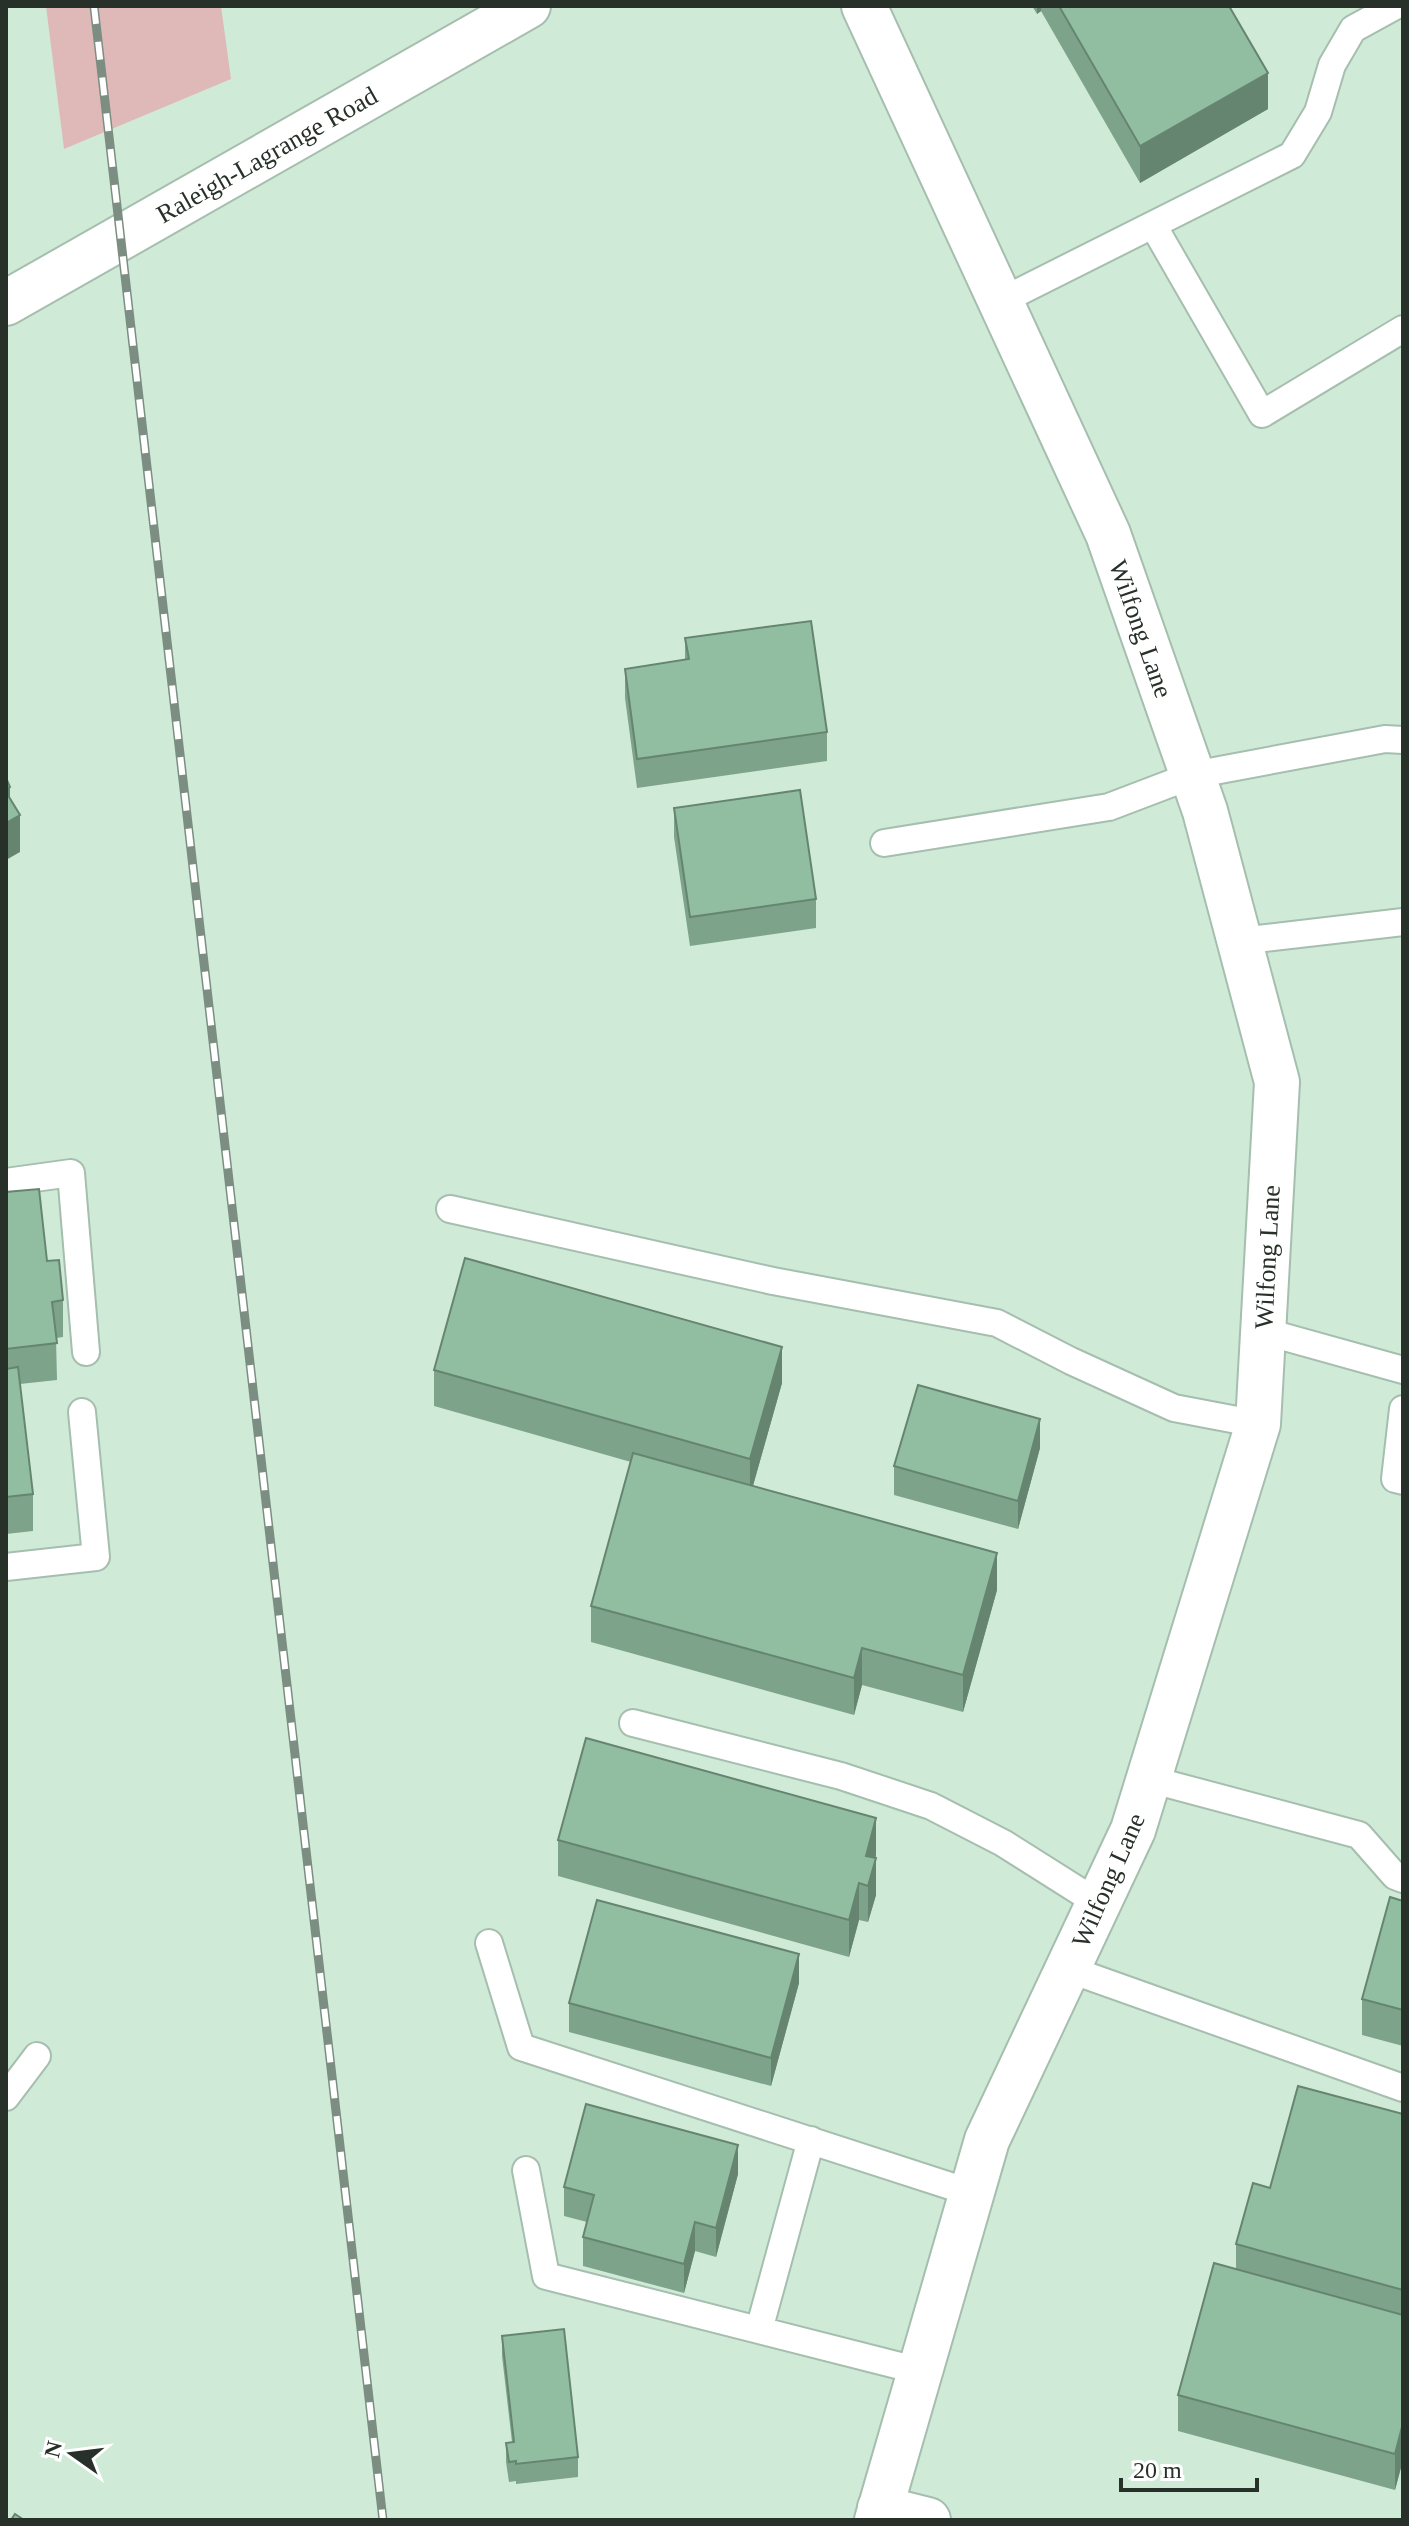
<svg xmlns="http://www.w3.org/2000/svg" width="1409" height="2526" font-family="'Times New Roman',serif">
<rect width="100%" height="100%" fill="#d0ead8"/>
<!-- green -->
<path fill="#deb9b7" d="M46,6H221L231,79L64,149Z"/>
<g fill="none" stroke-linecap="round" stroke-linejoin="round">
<defs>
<path id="lane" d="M1153,225L1262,414L1403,329
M1001,301L1292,155L1318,112L1332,65L1353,29L1395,6
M884,843L1109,807L1193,775L1385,739L1403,740
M1240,941L1403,922
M6,1182L71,1173L86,1352
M450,1209L773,1281L997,1323L1071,1361L1174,1408L1258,1424
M1263,1331L1403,1370
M1403,1409L1395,1479L1403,1481
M6,1567L96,1557L82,1412
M633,1723L841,1776L931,1806L1003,1843L1098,1903
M1149,1779L1359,1835L1395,1876L1403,1879
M489,1943L521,2047L972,2193
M1068,1969L1403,2088
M6,2097L37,2056
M526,2170L546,2276L920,2371
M759,2330L811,2140"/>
<g id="street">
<path id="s1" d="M864,6L1108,534L1205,811L1277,1082L1258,1424L1133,1830L987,2140L877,2520"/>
<path d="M880,2508L928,2520"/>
</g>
<g id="secondary">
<path id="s2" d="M6,303L528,6"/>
</g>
</defs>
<!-- lane casing -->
<use href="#lane" stroke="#a5beae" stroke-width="30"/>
<!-- street casing -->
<use href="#street" stroke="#a5beae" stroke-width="48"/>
<!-- secondary casing -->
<use href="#secondary" stroke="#a5beae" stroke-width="48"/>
<!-- lane -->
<use href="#lane" stroke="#fff" stroke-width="26"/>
<!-- street -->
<use href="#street" stroke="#fff" stroke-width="44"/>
<!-- secondary -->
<use href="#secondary" stroke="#fff" stroke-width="44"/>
<defs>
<path id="rail" d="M94,6L383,2520"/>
</defs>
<!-- rail casing -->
<use href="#rail" stroke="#7c8e82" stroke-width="9"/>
<!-- rail -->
<use href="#rail" stroke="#fff" stroke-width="6" stroke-dasharray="18" stroke-linecap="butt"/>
</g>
<!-- wall -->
<path fill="#7da38a" d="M1032,6H1233L1230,8L1268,109L1140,183L1041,11L1037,14Z
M685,638L827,732V761L637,788L625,698V669L685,660Z
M674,808L816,899V928L690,946L674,837Z
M6,1192L47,1261L63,1300V1337L56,1338L57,1380L20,1384L33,1494V1531L6,1534Z
M434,1370L782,1383L753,1486L997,1590L963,1712L862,1685L854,1715L591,1642V1606L631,1462L434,1406Z
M1040,1448L1018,1529L894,1495V1466Z
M558,1840L876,1854V1895L868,1922L859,1920L849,1957L558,1876Z
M1403,1901V2046L1362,2035V1999Z
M799,1983L771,2086L569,2032V2003Z
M1403,2114V2460L1395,2490L1178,2431V2395L1236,2269V2244L1270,2188Z
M738,2174L716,2257L695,2251L684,2293L583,2266V2237L587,2222L564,2216V2187Z
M502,2336L578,2457V2477L516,2484V2481L509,2482L506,2462V2443L512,2442L502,2356Z"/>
<!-- shaded-wall -->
<path fill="#668571" d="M1037,6H1041V11L1037,14Z
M1268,73V109L1140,183V146Z
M10,787V821L20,815V852L6,860V789Z
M782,1347V1383L750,1496V1459Z
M1040,1419V1448L1018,1529V1501Z
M997,1553V1590L963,1712V1675Z
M862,1648V1685L854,1715V1678Z
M876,1818V1854L868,1886L866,1856Z
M876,1858V1895L868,1922V1886Z
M859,1883V1920L849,1957V1920Z
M799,1954V1983L771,2086V2058Z
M738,2145V2174L716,2257V2228Z
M695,2222V2251L684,2293V2264Z
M1403,2423V2460L1395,2490V2454Z"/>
<!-- building -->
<path fill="#91bea1" stroke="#668571" stroke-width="2" d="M1059,6H1229L1268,73L1140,146Z
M811,621L827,732L637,759L625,669L689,659L685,638Z
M6,778L10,787L6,789Z
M800,790L816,899L690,917L674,808Z
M6,792L20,815L6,823Z
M39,1189L47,1261L59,1260L63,1300L52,1302L57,1343L6,1349V1192Z
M465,1258L782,1347L750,1459L434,1370Z
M18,1367L33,1494L6,1497V1369Z
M918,1385L1040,1419L1018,1501L894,1466Z
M633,1453L997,1553L963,1675L862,1648L854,1678L591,1606Z
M586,1738L876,1818L866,1856L876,1858L868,1886L859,1883L849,1920L558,1840Z
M1390,1897L1403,1901V2010L1362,1999Z
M597,1900L799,1954L771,2058L569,2003Z
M1298,2086L1403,2114V2290L1236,2244L1253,2183L1270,2188Z
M586,2104L738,2145L716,2228L695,2222L684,2264L583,2237L594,2195L564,2187Z
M1214,2263L1403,2315V2423L1395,2454L1178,2395Z
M564,2329L578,2457L516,2464V2461L509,2462L506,2443L514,2442L502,2336Z
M15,2514L24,2520H11Z"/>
<g text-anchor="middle" stroke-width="7" stroke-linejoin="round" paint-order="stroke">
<!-- street labels -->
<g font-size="26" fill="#27312a" stroke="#fff">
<text dy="9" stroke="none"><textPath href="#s2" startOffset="300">Raleigh-Lagrange Road</textPath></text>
<text dy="9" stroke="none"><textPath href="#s1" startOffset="682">Wilfong Lane</textPath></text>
<text transform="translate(1267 1257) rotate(-87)" y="9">Wilfong Lane</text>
<text transform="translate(1108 1880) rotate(-66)" y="9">Wilfong Lane</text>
</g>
</g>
<!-- border -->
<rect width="1409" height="2526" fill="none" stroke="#27312a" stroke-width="16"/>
<!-- north arrow -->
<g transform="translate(72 2454) rotate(284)" stroke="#ffffff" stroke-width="6" paint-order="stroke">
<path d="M0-6L14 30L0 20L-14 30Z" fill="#27312a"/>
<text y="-12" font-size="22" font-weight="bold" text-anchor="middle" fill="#27312a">N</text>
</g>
<!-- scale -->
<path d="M1121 2478v12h136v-12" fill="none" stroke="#27312a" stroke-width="4"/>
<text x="1133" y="2478" font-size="24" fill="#27312a" stroke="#ffffff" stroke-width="6" paint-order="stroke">20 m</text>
</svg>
